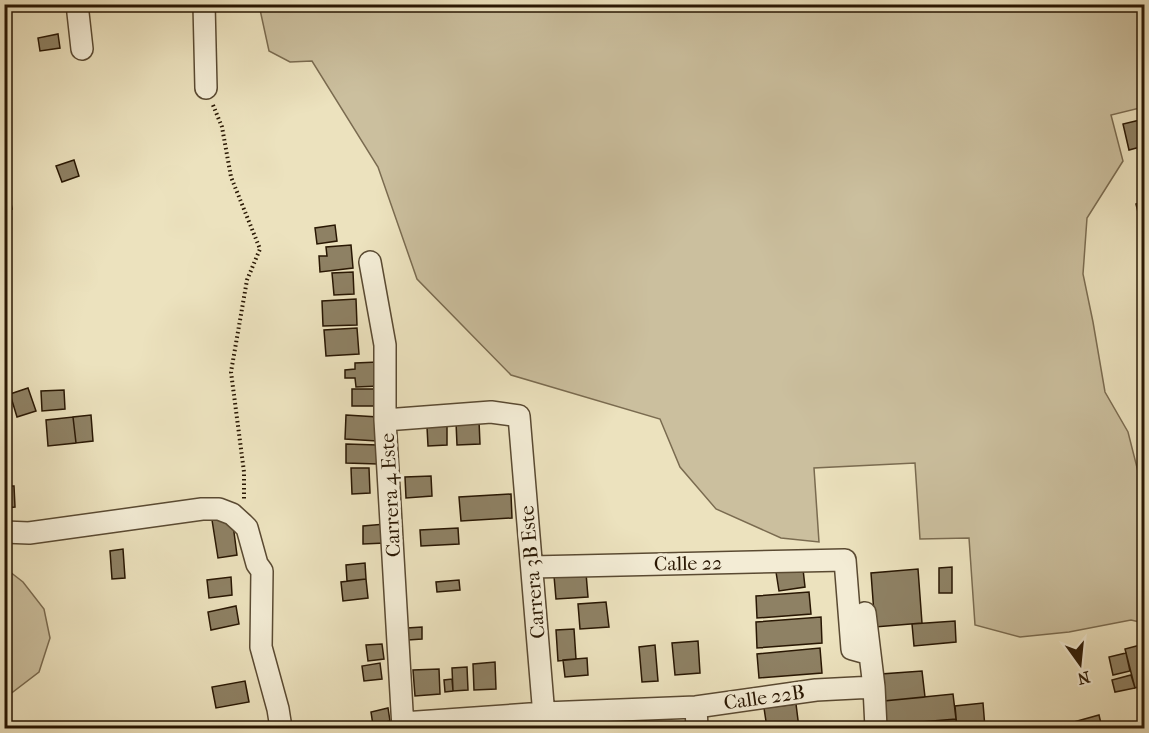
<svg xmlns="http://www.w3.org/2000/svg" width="1149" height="733" font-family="'IM FELL French Canon',serif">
<rect width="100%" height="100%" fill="#ece2be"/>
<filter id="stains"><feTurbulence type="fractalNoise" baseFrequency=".00333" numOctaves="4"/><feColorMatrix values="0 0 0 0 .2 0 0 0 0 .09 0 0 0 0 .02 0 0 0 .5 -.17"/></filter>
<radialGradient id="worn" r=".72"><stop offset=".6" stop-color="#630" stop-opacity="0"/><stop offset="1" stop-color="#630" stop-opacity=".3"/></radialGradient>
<!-- green -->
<path fill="#cbbf9e" stroke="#7a6b50" stroke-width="1.5" d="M318,4L430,7L431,4L1140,5L1144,20V107L1111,115L1123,161L1087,218L1083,274L1093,322L1105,392L1128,432L1144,495V623L1131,620L1069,632L1020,637L975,625L969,538L920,539L915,463L814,468L819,542L781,538L716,509L680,467L660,419L511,375L417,279L378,167L312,61L290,62L269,51L259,5Z
M5,568L23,582L44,609L50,638L39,672L5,698Z"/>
<!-- building -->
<path fill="#8e8164" stroke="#291703" stroke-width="1.5" d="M58,34L60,48L40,51L38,38Z
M1144,119V146L1129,150L1123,124Z
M74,160L79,176L62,182L56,166Z
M9,191L12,209L4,210V192Z
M1144,201V228L1142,229L1136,204Z
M335,225L337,241L317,244L315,228Z
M351,245L353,268L320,272L319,256H327L326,247Z
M353,272L354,294L334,295L332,273Z
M356,299L357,325L323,326L322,301Z
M357,328L359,354L326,356L324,330Z
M378,362L379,386L356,387L355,378H345V370L355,369V363Z
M28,388L36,411L17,417L10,394Z
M352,389H375V406H352Z
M64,390L65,409L42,411L41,391Z
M91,415L93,441L76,443L73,417Z
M346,415L378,417L377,441L345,439Z
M73,417L76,443L48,446L46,420Z
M479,421L480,444L457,445L456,422Z
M447,426V445L428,446L427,427Z
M346,444L378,445V464L346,463Z
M351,468H369L370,493L352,494Z
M431,476L432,496L406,498L405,477Z
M4,486H14L15,507L4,508Z
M511,494L512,518L461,521L459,497Z
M232,517L237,555L218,558L212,520Z
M385,524V543L363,544V526Z
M458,528L459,544L421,546L420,530Z
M123,549L125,578L112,579L110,551Z
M365,563L366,579L347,581L346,565Z
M952,567V593H939V568Z
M803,569L805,587L779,591L776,572Z
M918,569L922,623L875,627L871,573Z
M586,573L588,597L556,599L554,576Z
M231,577L232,595L209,598L207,580Z
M366,579L368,598L343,601L341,582Z
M459,580L460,590L437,592L436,582Z
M809,592L811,614L757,618L756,596Z
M606,602L609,627L580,629L578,604Z
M236,606L239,624L211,630L208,612Z
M821,617L822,643L757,648L756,622Z
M955,621L956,642L914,646L912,624Z
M422,627V639L408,640L407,628Z
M574,629L576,659L558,661L556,630Z
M698,641L700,673L675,675L672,643Z
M382,644L384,659L368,661L366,645Z
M1144,644V685L1135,688L1125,649Z
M655,645L658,681L642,682L639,647Z
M820,648L822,673L759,678L757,654Z
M1126,653L1130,671L1113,675L1109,657Z
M587,658L588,675L565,677L563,660Z
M495,662L496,689L474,690L473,664Z
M380,663L382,679L364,681L362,666Z
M467,667L468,690L453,691L452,668Z
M439,669L440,694L415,696L413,670Z
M922,671L925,697L884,701L881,674Z
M1131,675L1135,688L1115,692L1112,680Z
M452,679L453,691L445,692L444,680Z
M245,681L249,702L216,708L212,687Z
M953,694L956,719L885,725L884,701Z
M983,703L985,728H957L955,706Z
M796,704L799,728H767L764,708Z
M388,708L390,721L373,725L371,712Z
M617,715V728H592L591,716Z
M1099,715L1102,728H1059V726Z
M591,716L592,728H573L572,717Z
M956,719L957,728H886L885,725Z
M641,720V728H617V721Z
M741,722L742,728H713L712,725Z"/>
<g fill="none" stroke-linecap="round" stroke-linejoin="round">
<defs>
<path id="street" d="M77,4L82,49
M204,4L206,88
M370,262L385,345V420L403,728
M385,420L491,412L519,416L545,728
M4,532L29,533L202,509H219L232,514L243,524L247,528L257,564L262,571L261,647L278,709L281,728
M532,567L845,560L852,649L870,654
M865,613L874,687L876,728
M696,707L697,728
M403,723L544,713L696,707L816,690L874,687"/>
</defs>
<!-- street casing -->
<use href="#street" stroke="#5a4a32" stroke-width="24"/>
<!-- path -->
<path stroke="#291703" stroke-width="4" stroke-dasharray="1.5 3" stroke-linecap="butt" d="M213,105L222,127L231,177L260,249L247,280L231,372L244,472V499"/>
<!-- street -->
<use href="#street" stroke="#f3ecd5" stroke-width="21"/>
</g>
<g text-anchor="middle" stroke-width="6" stroke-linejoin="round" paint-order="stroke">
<!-- street labels -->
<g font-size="20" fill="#291703" stroke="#f3ecd5">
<text transform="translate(390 495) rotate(-93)" y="7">Carrera 4 Este</text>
<text transform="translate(688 563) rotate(-1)" y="7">Calle 22</text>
<text transform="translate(532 572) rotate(-95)" y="7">Carrera 3B Este</text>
<text transform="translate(764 697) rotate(-8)" y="7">Calle 22B</text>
</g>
</g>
<!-- margin -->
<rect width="1149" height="733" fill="none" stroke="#ece2be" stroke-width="24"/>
<rect x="6" y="6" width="1137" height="721" fill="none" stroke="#291703" stroke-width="3"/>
<rect x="12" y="12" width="1125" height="709" fill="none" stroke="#291703" stroke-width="1.5"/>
<!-- north arrow -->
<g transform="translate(1080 664) rotate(165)" stroke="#f3ecd5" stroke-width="4.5" paint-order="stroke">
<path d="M0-4.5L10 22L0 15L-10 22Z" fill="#291703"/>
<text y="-9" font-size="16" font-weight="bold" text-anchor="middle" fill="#291703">N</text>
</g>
<rect width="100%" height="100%" filter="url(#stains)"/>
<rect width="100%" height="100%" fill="url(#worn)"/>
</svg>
